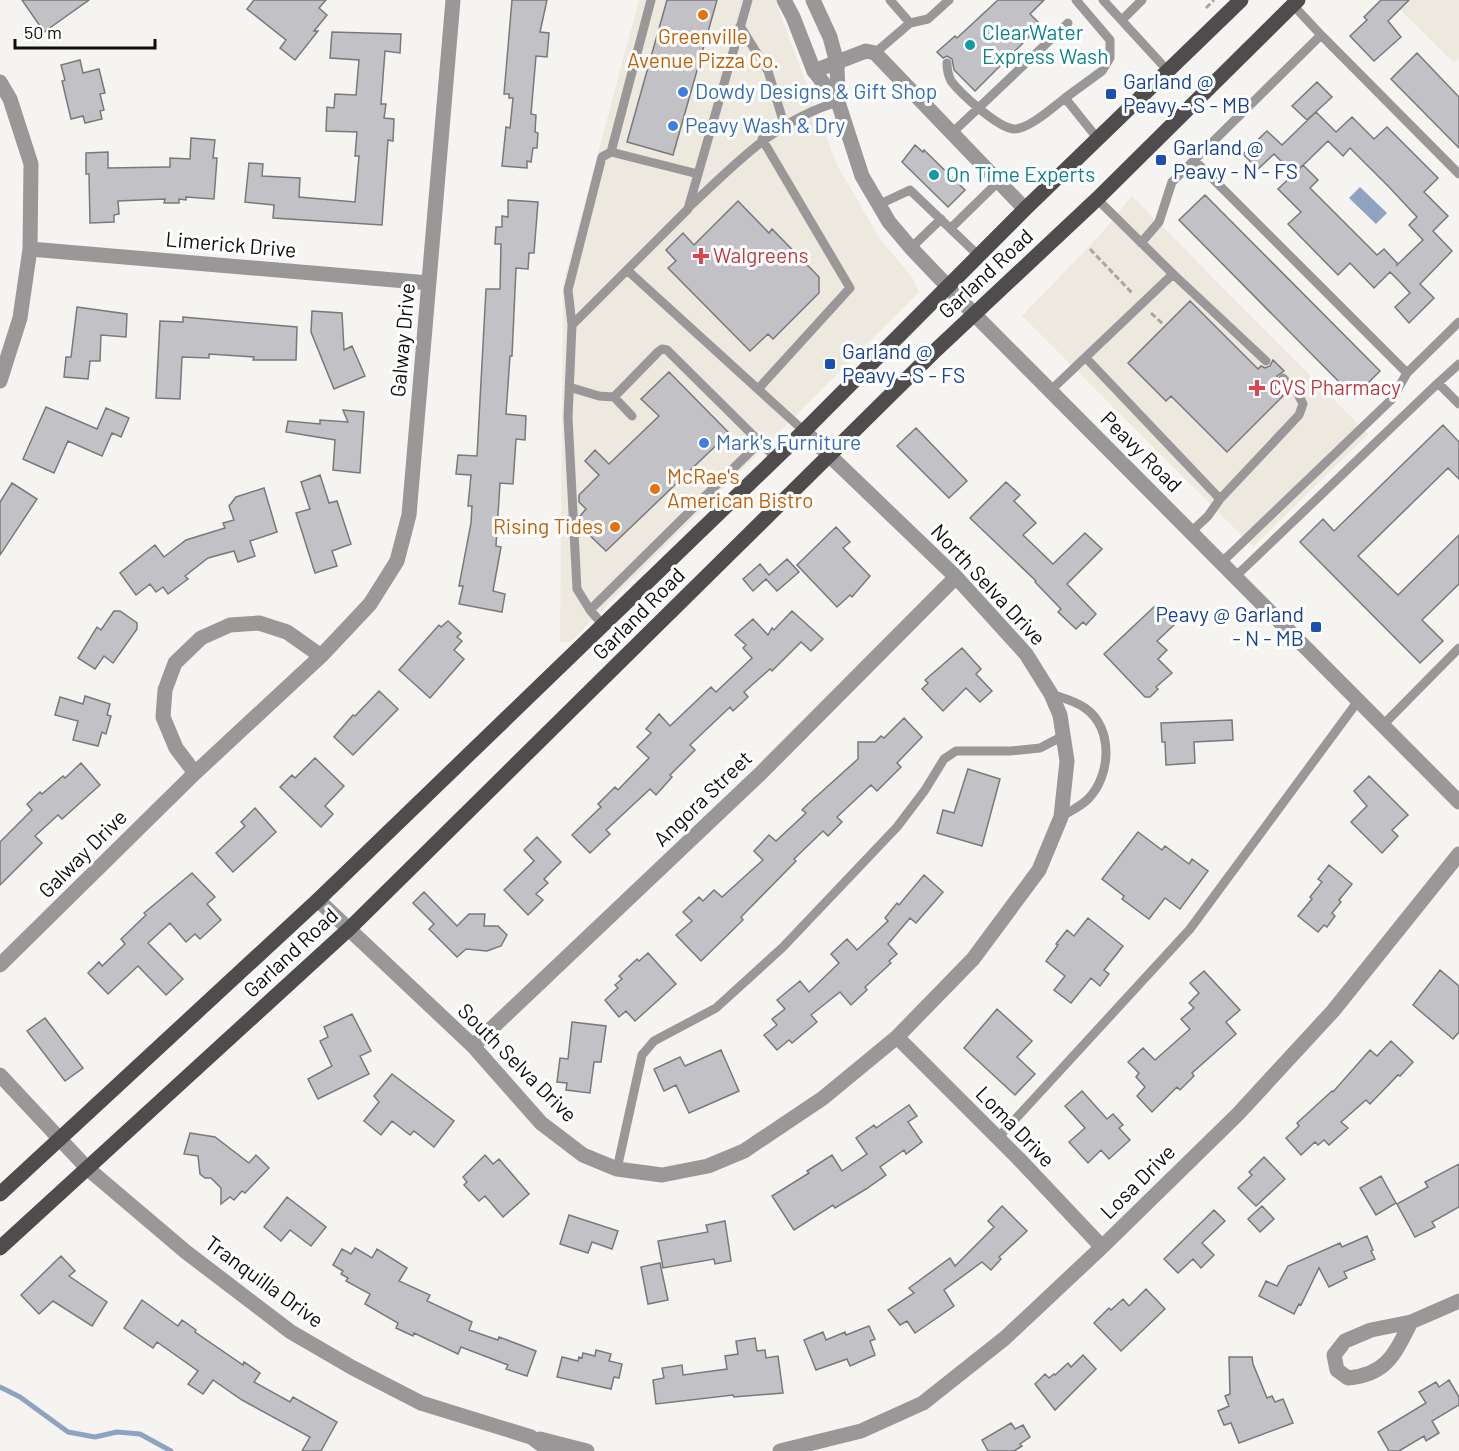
<svg xmlns="http://www.w3.org/2000/svg" width="1459" height="1451" font-family="Barlow,sans-serif">
<rect width="100%" height="100%" fill="#f6f4f0"/>
<!-- built -->
<path fill="#eee9de" d="M639,0H775L837,165L880,239L912,277L919,292L570,642H560L563,284Z
M1390,0H1459V58L1454,63Z
M1132,196L1368,434L1253,547L1022,316L1101,234Z"/>
<!-- water -->
<path fill="#8fa3c0" d="M1360,187L1387,213L1376,224L1349,198Z"/>
<g fill="none" stroke-linecap="round" stroke-linejoin="round">
<!-- stream -->
<path stroke="#8fa3c0" stroke-width="5" d="M0,1387L20,1397L68,1432L95,1437L117,1432L140,1434L171,1451"/>
</g>
<!-- building -->
<path fill="#c2c1c5" stroke="#79787c" stroke-width="1.5" d="M22,0H89L44,32Z
M254,0H326L319,8L327,15L314,31H318L295,60L280,48L286,40L247,9Z
M512,0H547L540,32L549,33L547,57L536,56L531,114L536,115L535,132L538,133L537,148H533L531,162L527,161V168L502,166L506,127L510,128L513,98H509V94H504Z
M667,0H717L673,155L627,142Z
M998,0H1044L1030,14L1041,25L975,91L954,70L952,59L947,56L943,58L937,52L955,36L957,38Z
M1381,0H1409L1388,21L1401,37L1374,61L1350,36L1367,20L1364,17Z
M332,32L401,34L400,53L385,51L381,104H386L384,118L394,119L393,141L388,140L382,225L273,218L274,205L245,202L249,163L263,164L262,176L300,178L299,197L355,202L359,156H355L357,132L326,131L327,107L334,108L335,94L356,95L359,60L330,58Z
M1417,53L1459,97V148L1391,79Z
M80,60L83,73L99,69L105,93L100,94L104,110L100,111L102,119L85,123L83,116L71,119L62,81L65,80L61,65Z
M1317,82L1332,97L1307,120L1292,106Z
M1316,112L1336,132L1352,117L1374,139L1387,127L1438,178L1424,192L1448,216L1433,231L1452,251L1420,284L1434,298L1409,323L1395,307L1410,293L1400,282L1390,272L1374,288L1350,263L1338,275L1288,224L1301,212L1278,189L1303,165L1318,180L1310,188L1377,255L1384,249L1398,264L1396,266L1423,240L1409,225L1417,217L1389,187L1350,148L1343,156L1328,141L1294,174L1274,154L1258,169L1243,154L1267,131L1282,145Z
M191,138L215,140L213,158H217L214,199L186,197V200L179,199V203H164L165,199L118,201L119,214L114,215V222L90,223L89,174H86V153L108,152V168L167,167H170V158L190,159Z
M915,145L923,152L924,150L965,190L948,207L902,162Z
M1205,195L1380,371L1354,397L1179,220Z
M508,200L538,202L534,253H529L528,269L516,268L512,356H510L506,414L526,416L525,440L516,439L513,484L500,483L496,546L501,547L493,591L505,594L502,612L459,604L463,586H459L471,523L472,506H468L471,475L456,474L458,455L477,456L486,289H500L501,244H495L496,227H502V216L508,217Z
M738,201L769,233L772,229L819,277V293L773,339L768,334L750,351L668,268L676,261L666,250L683,233L694,245Z
M1190,301L1258,369L1261,366L1265,368L1270,366L1273,360L1284,371L1277,376L1279,383L1275,387L1283,396L1227,452L1171,396L1166,401L1128,363Z
M77,307L127,314L126,337L101,335L100,361H90L88,379L64,377L66,357H71Z
M312,311L342,313L344,350L352,346L365,376L334,389L311,332Z
M183,317L297,327L296,360H253L254,357L209,354V358L182,357L180,399L156,398L160,321L183,322Z
M669,372L729,433L606,551L580,526V516L586,509L579,502V495L599,475L585,461L595,450L609,464L659,416L641,399Z
M46,407L97,429L106,408L129,418L121,437L112,433L102,456L68,441L54,473L23,459Z
M343,410L364,412L360,473L333,470L335,440L286,432L288,421L320,424V420L348,422Z
M1443,425L1459,442V479L1448,468L1358,556L1398,595L1459,535V584L1422,620L1443,641L1420,663L1300,542L1323,519L1334,531Z
M916,428L967,481L949,498L897,446Z
M320,475L329,503L337,501L351,544L332,551L337,566L315,573L296,513L310,509L301,482Z
M1006,482L1020,495L1014,501L1036,523L1023,535L1053,564L1085,533L1102,549L1067,584L1096,614L1086,625L1083,622L1076,629L1058,612L1061,609L1035,582L1036,581L970,518Z
M12,483L37,499L0,555V502Z
M264,488L277,532L250,541L255,556L238,562L234,551L208,558L185,576L188,579L168,594L163,587L156,592L150,584L136,595L120,573L155,545L164,557L186,540L225,528L223,523L234,520L229,506L236,497Z
M836,527L850,542L843,548L870,576L852,597L850,595L837,607L797,565Z
M787,559L799,572L777,591L766,579L753,591L743,579L760,564L769,575Z
M1155,606L1174,625L1157,641L1167,650L1158,659L1172,673L1156,687L1158,689L1150,697H1145L1104,654Z
M114,611H120L137,623V629L113,663L104,656L95,669L78,658L97,627L101,630Z
M792,611L823,639L811,651L801,642L772,671L770,669L744,692L748,697L733,711L730,707L690,745L695,750L670,775L672,777L656,795L650,789L606,830L610,834L590,853L572,835L601,807L598,804L615,787L618,790L649,758L637,747L651,733L646,729L659,714L670,726L711,687L716,692L752,658L743,648L746,645L735,635L753,619L768,635L772,628L774,630Z
M448,621L461,633L457,637L462,641L454,650L464,659L430,698L399,670L439,625L441,627Z
M962,648L981,669L976,674L992,691L980,702L966,688L943,711L922,689L928,683L925,680Z
M379,691L398,709L353,755L334,737L353,715L355,716Z
M85,696L110,704L107,715L111,716L106,734L102,732L98,746L73,740L78,721L55,715L60,697L83,704Z
M904,718L922,737L897,763L901,767L877,791L871,785L837,817L842,822L828,836L823,831L794,859L796,861L741,917L743,920L701,961L676,935L692,921L683,912L699,897L703,901L714,890L722,897L763,860L754,851L769,835L776,841L806,813L802,810L808,804L858,759V742H875L881,736L884,738Z
M1232,720L1233,740L1194,742L1195,763L1166,765L1165,742H1162L1161,723Z
M315,758L344,786L325,806L333,814L321,827L280,787L292,775L295,778Z
M81,763L100,785L62,819L58,815L35,836L42,843L0,885V842L32,810L27,804L40,792L42,794L63,776L65,778Z
M968,769L1000,779L982,846L937,833L943,810L954,813Z
M1369,776L1408,815L1392,830L1398,836L1382,853L1351,822L1367,806L1354,791Z
M255,808L276,832L233,872L216,853L245,826L241,822Z
M1138,832L1162,850L1165,846L1189,864L1192,859L1208,871L1180,909L1165,898L1149,919L1122,899L1124,896L1102,879Z
M537,837L561,862L544,879L548,883L536,894L543,900L528,915L504,890L534,861L524,850Z
M1329,865L1352,884L1339,900L1341,902L1332,913L1335,916L1327,927L1324,925L1318,932L1298,916L1312,899L1310,897L1322,882L1318,879Z
M192,873L215,897L207,904L221,920L200,939L195,934L186,942L170,923L148,943L183,979L166,995L138,966L108,994L88,973L99,962L102,966L125,944L121,939L146,915L144,913Z
M924,875L943,892L916,923L910,918L888,944L897,954L889,961L891,963L865,987L867,990L851,1005L840,992L811,1015L817,1022L792,1043L789,1040L777,1050L764,1035L777,1025L772,1019L785,1009L777,1000L800,981L809,992L839,963L831,954L847,939L857,950L888,921L885,918L897,903L899,905Z
M424,892L457,926L469,914H485L484,926H498L507,935L501,946L487,951L466,949L457,957L429,929L434,924L413,903Z
M1088,918L1123,946L1104,970L1109,974L1100,986L1091,978L1071,1003L1054,990L1065,976L1046,961L1058,945L1056,944L1067,930L1074,936Z
M648,953L676,984L635,1021L626,1011L619,1017L605,1000L618,988L615,985L622,979L619,976L637,959L639,961Z
M1440,970L1459,986V1032L1453,1039L1413,1005Z
M1204,971L1240,1010L1226,1022L1236,1034L1192,1073L1194,1076L1180,1090L1177,1087L1152,1112L1137,1096L1145,1087L1136,1077L1139,1073L1128,1062L1143,1048L1155,1060L1190,1029L1181,1019L1194,1008L1189,1003L1199,993L1190,983Z
M997,1009L1032,1041L1017,1057L1035,1074L1015,1095L964,1048Z
M352,1014L371,1051L360,1056L369,1074L318,1099L308,1079L332,1066L320,1041L328,1037L324,1027Z
M45,1018L83,1068L65,1081L27,1031Z
M572,1022L606,1026L601,1062H594L590,1093L566,1090L567,1083L557,1082L560,1058L568,1059Z
M1391,1041L1413,1062L1400,1076L1398,1075L1370,1104L1366,1100L1341,1122L1348,1128L1329,1145L1324,1140L1318,1145L1315,1142L1301,1155L1286,1138L1299,1126L1297,1123L1332,1091L1333,1092L1370,1050L1377,1056Z
M721,1050L739,1091L689,1113L676,1085L664,1091L654,1069L680,1057L685,1066Z
M392,1074L454,1121L434,1147L414,1131L410,1135L392,1121L381,1135L364,1121L379,1102L374,1096Z
M1082,1091L1107,1119L1113,1114L1123,1125L1119,1128L1130,1140L1109,1159L1101,1150L1088,1163L1069,1142L1085,1128L1065,1106Z
M909,1105L917,1116L908,1122L922,1142L906,1154L904,1150L880,1167L886,1175L866,1189L835,1208L833,1205L794,1230L772,1196L809,1173L807,1171L832,1155L842,1171L867,1154L856,1138L874,1125L876,1128Z
M190,1133L215,1137L249,1163L256,1155L269,1168L245,1193L242,1191L234,1200L230,1197L221,1204V1188L211,1178H205L200,1174L198,1156L184,1154Z
M485,1155L493,1164L499,1159L529,1194L503,1217L485,1196L479,1201L464,1185L467,1182L463,1177Z
M1264,1157L1285,1179L1256,1206L1238,1188L1252,1175L1249,1172Z
M1459,1164V1207L1432,1222L1435,1227L1415,1237L1397,1204L1428,1187L1425,1182Z
M1381,1176L1396,1203L1376,1215L1360,1188Z
M287,1197L326,1227L311,1246L290,1230L281,1241L264,1227Z
M1002,1206L1027,1231L999,1257L1001,1259L991,1270L982,1262L944,1290L954,1306L915,1333L907,1321L900,1325L888,1310L914,1293L909,1288L950,1258L955,1266L994,1227L988,1221Z
M1262,1206L1274,1219L1260,1232L1248,1219Z
M1214,1210L1225,1221L1202,1243L1214,1255L1201,1268L1193,1259L1178,1273L1164,1259Z
M569,1215L618,1231L612,1249L592,1242L588,1253L560,1244Z
M725,1221L731,1261L715,1264L714,1259L663,1268L658,1241L708,1232L706,1225Z
M1367,1236L1373,1250L1371,1251L1375,1259L1344,1272L1347,1278L1329,1287L1319,1268L1301,1305L1299,1304L1294,1314L1259,1296L1266,1281L1277,1286L1288,1266L1340,1243L1342,1247Z
M355,1248L372,1258L377,1249L407,1268L399,1281L430,1295L427,1301L472,1322L469,1330L498,1340L499,1337L536,1351L527,1376L506,1369L508,1365L461,1347L458,1354L414,1333L413,1336L396,1328L398,1323L365,1304L370,1294L346,1281L348,1278L341,1274L343,1271L333,1265L342,1249L351,1254Z
M61,1256L75,1271L69,1276L107,1302L92,1326L53,1301L39,1314L21,1295Z
M660,1263L668,1300L648,1304L641,1267Z
M1146,1289L1165,1309L1121,1351L1094,1323L1109,1308L1111,1310L1123,1299L1129,1306Z
M142,1300L178,1326L182,1320L196,1330L195,1332L243,1365L244,1362L260,1373L254,1382L290,1402L293,1397L337,1422L321,1451H302L310,1437L242,1400L213,1380L203,1394L188,1384L198,1371L157,1342L153,1348L124,1328Z
M869,1326L875,1339L870,1341L875,1355L850,1366L847,1359L816,1370L804,1340L823,1332L826,1340L845,1332L846,1335Z
M755,1338L757,1351L765,1350L766,1358L778,1356L783,1393L734,1397L733,1395L656,1404L653,1380L664,1378L662,1368L682,1365L683,1375L727,1369L725,1356L738,1354L736,1341Z
M596,1350L611,1354L609,1361L622,1364L619,1378L614,1377L611,1389L557,1377L562,1357L578,1361L579,1357L582,1358L583,1353L595,1356Z
M1083,1355L1096,1369L1055,1410L1035,1384L1045,1374L1049,1378L1054,1374L1055,1375L1068,1363L1071,1367Z
M1229,1357H1252L1253,1364L1267,1398L1272,1396L1275,1402L1283,1399L1293,1423L1239,1443L1231,1423L1224,1425L1218,1411L1229,1406L1225,1396L1230,1394Z
M1449,1380L1459,1397V1405L1432,1421L1439,1433L1426,1441L1424,1436L1399,1451H1389L1378,1432L1426,1403L1419,1392L1436,1382L1439,1387Z
M1011,1423L1015,1429L1023,1425L1030,1437L1020,1444L1022,1446L1014,1451H988L982,1440Z"/>
<g fill="none" stroke-linecap="round" stroke-linejoin="round">
<!-- path -->
<path stroke="#a8a6a3" stroke-width="3" stroke-dasharray="6 3" stroke-linecap="butt" d="M1206,8L1214,0
M1090,249L1132,293
M1151,313L1163,324"/>
<!-- service -->
<path stroke="#999797" stroke-width="9" d="M651,0L611,152L698,174
M1103,0L1168,71
M1122,20L1142,0
M910,23L928,19L949,0
M740,26L768,71L784,124
M1321,35L1459,174
M875,53L910,23L890,0
M947,63C947,69 948,75 951,81C961,94 998,128 1014,129C1029,129 1053,107 1065,98L1098,139
M1065,98L1102,71L1110,58V40L1076,0
M951,134L1068,23
M1195,161L1407,373L1392,399L1221,563
M878,205L910,190L979,256
M689,207C736,164 775,120 838,102
M951,228L998,182
M1141,243L1159,222L1172,182L1321,35L1293,5
M911,248L941,219
M627,270L804,431
M1173,274L1266,361
M572,325L568,290L602,157L611,152
M1086,358L1220,499L1208,516L1191,532
M1459,364L1438,383L1459,404
M1407,373L1459,322
M569,387L599,396L614,397L658,352L662,349L667,350L776,458
M759,388L850,288L762,139
M1050,391L1173,274L1097,199
M614,397L632,416
M1220,499L1299,415L1303,404L1298,394L1283,378
M1235,577L1438,383
M590,610L760,442
M602,624L590,610L577,589L568,417L572,325L688,209L748,0
M1051,694C1063,698 1075,701 1085,708C1114,728 1111,776 1088,799C1080,807 1070,811 1061,817
M1383,725L1459,648
M998,1138L1190,929L1358,701
M617,1169L642,1055L654,1041L716,1008L783,947L897,827L925,790L944,759L956,751H1010L1040,748L1063,736"/>
<!-- minor -->
<path stroke="#999797" stroke-width="15" d="M814,71L866,51L875,53L1025,209
M0,82L10,99L31,164L30,249L20,318L0,381
M30,249L429,283
M195,773L176,748L163,717L165,690L175,663L201,638L230,625L259,623L287,632L321,656
M318,900L473,1046L541,1123L583,1155L617,1169L662,1175L708,1166L744,1151L823,1098L897,1037L973,959L1039,870L1061,817L1067,761L1060,715L1051,694L1026,654L956,577L804,431
M0,965L195,773L321,656L370,604L397,561L409,515L453,0
M897,1037L1018,1158L1102,1247
M473,1046L760,774L956,577
M0,1075L87,1168L186,1252L291,1332L353,1368L421,1403L531,1437L550,1451
M1411,1322C1395,1353 1387,1375 1348,1378L1337,1370L1334,1355L1345,1341L1371,1330Z
M1411,1322L1459,1301
M540,1439L587,1451
M780,1451L861,1431L923,1403L1005,1338L1102,1247L1238,1114L1333,1011L1459,854"/>
<!-- tertiary -->
<path stroke="#999797" stroke-width="15" d="M784,0L793,17L814,71L838,102
M813,0L830,37L837,63L838,102L862,176L889,222L911,248L974,314L1459,802"/>
<!-- primary -->
<path stroke="#4f4c4d" stroke-width="15" d="M0,1194L318,900L804,431L1025,209L1241,0
M0,1248L350,928L937,349L1097,199L1298,0"/>
</g>
<!-- markers -->
<g fill="#e8710a" stroke="#fff" stroke-width="2">
<circle cx="703" cy="15" r="6"/>
<circle cx="655" cy="489" r="6"/>
<circle cx="615" cy="527" r="6"/>
</g>
<g fill="#0f9aa8" stroke="#fff" stroke-width="2">
<circle cx="970" cy="45" r="6"/>
<circle cx="934" cy="175" r="6"/>
</g>
<g fill="#3f7fe0" stroke="#fff" stroke-width="2">
<circle cx="683" cy="92" r="6"/>
<circle cx="673" cy="126" r="6"/>
<circle cx="704" cy="443" r="6"/>
</g>
<g fill="#1a4fb4" stroke="#fff" stroke-width="2">
<rect x="1105" y="88" width="12" height="12" rx="3"/>
<rect x="1155" y="154" width="12" height="12" rx="3"/>
<rect x="824" y="358" width="12" height="12" rx="3"/>
<rect x="1310" y="621" width="12" height="12" rx="3"/>
</g>
<g fill="#e0444e" stroke="#fff" stroke-width="2">
<path d="M698 247h6v6h6v6h-6v6h-6v-6h-6v-6h6z"/>
<path d="M1254 379h6v6h6v6h-6v6h-6v-6h-6v-6h6z"/>
</g>
<g text-anchor="middle" stroke-width="6" stroke-linejoin="round" paint-order="stroke">
<!-- culture labels -->
<g font-size="21" fill="#0d838f" stroke="#fff" text-anchor="start">
<text x="982" y="40">ClearWater<tspan x="982" dy="24">Express Wash</tspan></text>
<text x="946" y="182">On Time Experts</text>
</g>
<!-- food labels -->
<g font-size="21" fill="#c56008" stroke="#fff">
<text x="703" y="44">Greenville<tspan x="703" dy="24">Avenue Pizza Co.</tspan></text>
<text x="667" y="484" text-anchor="start">McRae's<tspan x="667" dy="24">American Bistro</tspan></text>
<text x="603" y="534" text-anchor="end">Rising Tides</text>
</g>
<!-- transit labels -->
<g font-size="21" fill="#164399" stroke="#fff" text-anchor="start">
<text x="1123" y="89">Garland @<tspan x="1123" dy="24">Peavy - S - MB</tspan></text>
<text x="1173" y="155">Garland @<tspan x="1173" dy="24">Peavy - N - FS</tspan></text>
<text x="842" y="359">Garland @<tspan x="842" dy="24">Peavy - S - FS</tspan></text>
<text x="1304" y="622" text-anchor="end">Peavy @ Garland<tspan x="1304" dy="24">- N - MB</tspan></text>
</g>
<!-- shop labels -->
<g font-size="21" fill="#366cbe" stroke="#fff" text-anchor="start">
<text x="695" y="99">Dowdy Designs &amp; Gift Shop</text>
<text x="685" y="133">Peavy Wash &amp; Dry</text>
<text x="716" y="450">Mark's Furniture</text>
</g>
<!-- street labels -->
<g font-size="21" fill="#0f0e0d" stroke="#fff">
<text transform="translate(231 245) rotate(5)" y="7">Limerick Drive</text>
<text transform="translate(986 274) rotate(-43)" y="7">Garland Road</text>
<text transform="translate(403 340) rotate(-85)" y="7">Galway Drive</text>
<text transform="translate(1141 452) rotate(45)" y="7">Peavy Road</text>
<text transform="translate(988 585) rotate(47)" y="7">North Selva Drive</text>
<text transform="translate(639 614) rotate(-45)" y="7">Garland Road</text>
<text transform="translate(703 799) rotate(-44)" y="7">Angora Street</text>
<text transform="translate(83 854) rotate(-45)" y="7">Galway Drive</text>
<text transform="translate(291 953) rotate(-43)" y="7">Garland Road</text>
<text transform="translate(517 1063) rotate(45)" y="7">South Selva Drive</text>
<text transform="translate(1015 1127) rotate(46)" y="7">Loma Drive</text>
<text transform="translate(1138 1182) rotate(-45)" y="7">Losa Drive</text>
<text transform="translate(264 1282) rotate(36)" y="7">Tranquilla Drive</text>
</g>
<!-- health labels -->
<g font-size="21" fill="#be3a42" stroke="#fff" text-anchor="start">
<text x="713" y="263">Walgreens</text>
<text x="1269" y="395">CVS Pharmacy</text>
</g>
</g>
<!-- scale -->
<path d="M15 39v9h140v-9" fill="none" stroke="#0f0e0d" stroke-width="3"/>
<text x="24" y="39" font-size="18" fill="#0f0e0d" stroke="#ffffff" stroke-width="4.5" paint-order="stroke">50 m</text>
</svg>
